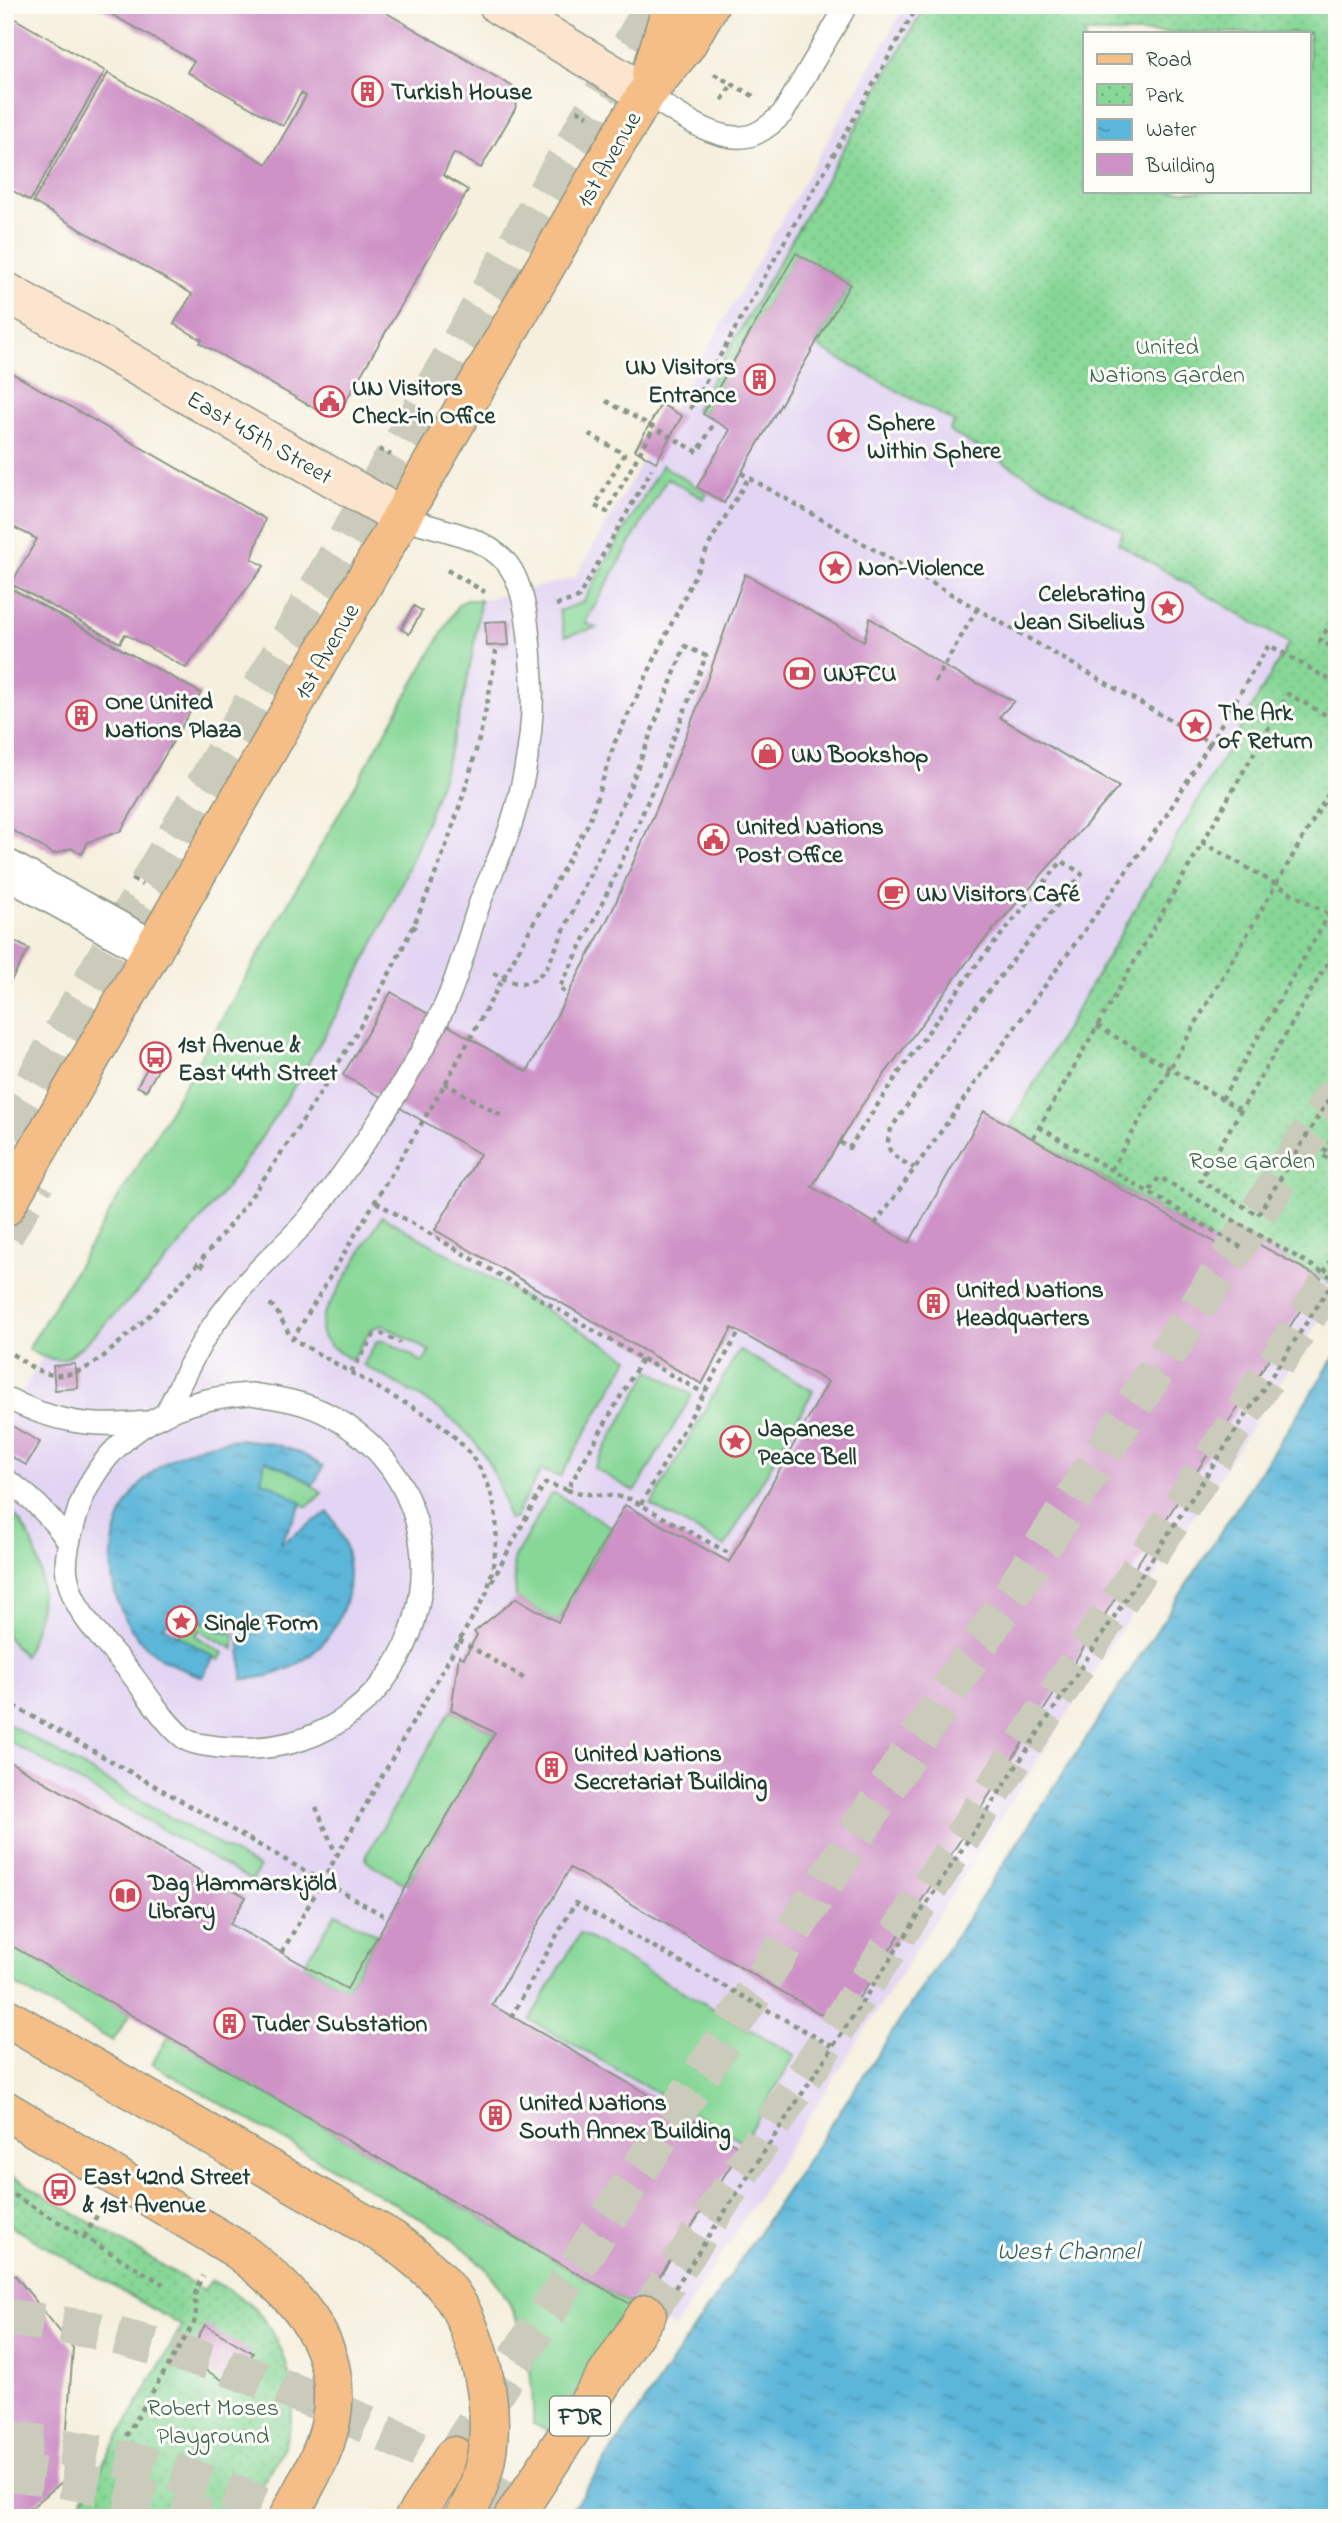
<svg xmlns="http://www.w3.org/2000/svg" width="1342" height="2523" font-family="'Indie Flower',sans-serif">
<defs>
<pattern id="park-dots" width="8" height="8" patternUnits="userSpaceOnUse" patternTransform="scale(1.75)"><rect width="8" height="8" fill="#87d797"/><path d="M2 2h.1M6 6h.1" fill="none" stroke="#74b983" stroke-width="1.8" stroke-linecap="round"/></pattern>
<pattern id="water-ripples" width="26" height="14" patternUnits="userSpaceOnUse" patternTransform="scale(1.75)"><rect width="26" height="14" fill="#5bb6d9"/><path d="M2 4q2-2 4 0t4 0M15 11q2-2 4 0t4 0" fill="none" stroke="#4b95b1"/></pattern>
</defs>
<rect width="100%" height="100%" fill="#fdfcf7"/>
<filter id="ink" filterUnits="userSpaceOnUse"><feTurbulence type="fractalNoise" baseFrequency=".0143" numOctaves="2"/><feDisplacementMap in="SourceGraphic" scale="14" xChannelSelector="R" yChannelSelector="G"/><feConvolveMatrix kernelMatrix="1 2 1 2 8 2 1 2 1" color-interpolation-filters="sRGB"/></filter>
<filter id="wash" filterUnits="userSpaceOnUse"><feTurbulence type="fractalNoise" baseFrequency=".00686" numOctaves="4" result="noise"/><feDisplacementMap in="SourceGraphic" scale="28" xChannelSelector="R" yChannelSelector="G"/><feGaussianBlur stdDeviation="1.57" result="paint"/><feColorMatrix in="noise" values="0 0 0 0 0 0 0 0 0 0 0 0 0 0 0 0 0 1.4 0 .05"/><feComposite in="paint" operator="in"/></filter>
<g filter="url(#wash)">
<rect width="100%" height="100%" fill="#f5efdd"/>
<!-- built -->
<path fill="#e2d4f3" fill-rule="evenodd" d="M906,5H1337V1293L674,2328L5,1942V1421L42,1358L65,1359L83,1345L144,1285L204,1217L241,1169L275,1118L353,986L413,857L433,806L464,701L475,645L480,600L575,578ZM1085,33H1309V191H1085Z"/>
<!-- green -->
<path fill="#87d797" stroke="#538a66" stroke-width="2" d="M662,465L707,493L704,499L667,478L585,623L596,628L565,636L559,611L583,602Z
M466,600H480C463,756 402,901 324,1036C269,1133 206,1225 126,1303C114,1314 76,1356 63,1359C49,1361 39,1356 28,1349L153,1140L458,605Z
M382,1216L629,1358L560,1477L541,1470L514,1519H508C492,1429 435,1405 363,1365L377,1341H386L423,1362L430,1351L383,1325L372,1328L352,1360C333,1349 315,1340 323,1316Z
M739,1350L813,1391L725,1547L651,1505Z
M650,1370L692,1395L635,1492L594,1468Z
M265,1460L298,1475L322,1493L307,1507L260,1481Z
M556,1494L612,1527L558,1622L516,1598L513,1560L550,1495Z
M5,1505C50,1548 49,1603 24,1656L5,1634V1559L12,1543V1535L5,1524Z
M197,1619L214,1629L234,1633V1649L199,1630L196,1636L223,1653L219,1660L177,1635Z
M451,1710L495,1733L407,1885L369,1863L366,1860L367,1854Z
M5,1722L259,1868L252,1881L5,1739Z
M336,1913L378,1935L347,1989L304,1965Z
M580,1933L795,2055L744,2142L530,2020Z
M5,1942L130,2014L113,2041L5,1979Z
M168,2036L633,2306L551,2432L533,2424C534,2362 522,2301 474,2257C465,2248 455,2241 445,2233L152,2064Z"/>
<!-- park -->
<path fill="url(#park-dots)" stroke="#538a66" stroke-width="2" fill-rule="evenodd" d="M926,5H1337V1287L1249,1239L1239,1256L1010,1125L1289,643L1118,543L1123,531L949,431L954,422L815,345L850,284L796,254L703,414L695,409ZM1085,33H1309V191H1085Z
M5,2172L204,2290L211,2280C228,2290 246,2299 259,2314C286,2345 300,2394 288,2435C280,2462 255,2493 239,2518H72L182,2326L5,2223Z"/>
<!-- water -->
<path fill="url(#water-ripples)" stroke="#3d7a86" stroke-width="2" d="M1337,1353V2518H566C828,2133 1084,1744 1337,1353Z
M238,1439C269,1442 298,1447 323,1467L313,1485L298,1475L265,1460L261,1481L271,1484L302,1503L280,1544L328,1512C380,1583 329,1678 243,1679L237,1617L228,1633L214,1629L186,1610L163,1626L214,1657L202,1677C188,1671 172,1666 159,1657C96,1613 97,1518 154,1471C178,1450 207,1443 238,1439Z"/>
<g id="blocks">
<!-- building -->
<path fill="#ce92c6" d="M95,5H373L515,88L517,102L515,109L481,168L454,153L443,175L468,190L340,411L326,415L200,343L202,340L174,324L192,294L33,202L108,73L267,164L306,96L301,93L283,126L187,72L194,61Z
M5,13L105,71L30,201L5,186Z
M796,253L850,284L724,503L697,487L730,430L703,414Z
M5,369L265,519L252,559L264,566L186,668L125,634L120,643L11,584L37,539L5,523Z
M661,404L682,416L656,462L635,450Z
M745,574L864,641L870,618L950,670L1014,701L999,717L1119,787L979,946L862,1105L812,1187L909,1243L984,1111L1239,1256L1249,1239L1321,1278L841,2026L570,1868L492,2005L742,2148L639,2309L5,1942V1759L246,1897L230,1924L347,1989L495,1733L451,1710L459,1656L464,1658L477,1635L474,1632L516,1598L558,1622L625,1505L729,1562L828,1382L732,1328L702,1384L435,1230L480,1154L343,1075L391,992L527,1072L613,909L659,803L698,705Z
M5,585L201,693L121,831L88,842L82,854L71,848L54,854L5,826Z
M414,606L422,611L409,634L401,629Z
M507,621L509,645L487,646L485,622Z
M5,936L29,949L5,991Z
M150,1063L159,1068L146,1091L137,1086Z
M75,1364L78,1388L55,1390L53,1366Z
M5,1422L40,1442L26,1465L5,1453Z
M5,2275H15L73,2348L63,2481L19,2518H5Z
M205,2325L253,2353L233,2386L186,2359Z"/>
</g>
</g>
<g filter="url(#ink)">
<use href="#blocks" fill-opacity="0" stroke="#8a9688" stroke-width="2"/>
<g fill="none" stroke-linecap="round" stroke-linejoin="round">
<!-- primary-tunnel -->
<path stroke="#cacbbb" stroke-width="38" stroke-dasharray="38 19" stroke-linecap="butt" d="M5,1132L654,5
M5,1234L36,1181"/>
<!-- highway-tunnel -->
<path stroke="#cacbbb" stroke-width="38" stroke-dasharray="38 19" stroke-linecap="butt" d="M647,2314L1337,1271
M5,2317L94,2330L217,2363L317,2401L426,2453L534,2518
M5,2439C104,2451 200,2474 290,2518
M454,2456L1337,1091
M5,2472C74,2478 141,2493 206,2518"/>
<defs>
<path id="lane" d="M646,94C675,111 723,150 757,133C767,128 775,121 783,113L847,5
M251,1394C279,1398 306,1402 331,1416C495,1506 422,1757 236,1748C225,1748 194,1745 187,1740C169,1729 146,1693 133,1676C109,1644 74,1617 67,1575C64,1558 70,1537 75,1521C97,1438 170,1398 251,1394Z
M5,1397C54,1423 94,1428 148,1422
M166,1413C178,1389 189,1364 203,1341C213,1323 228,1305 241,1289C265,1260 296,1236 319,1206C363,1148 414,1072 445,1005C459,974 467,941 478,908C487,881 501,856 510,828C527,775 536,719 531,664C529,633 526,584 505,561C477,532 437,531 402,517
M5,1479C32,1497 51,1516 69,1543"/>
<path id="street" d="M5,868L153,950"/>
<path id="secondary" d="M498,5L646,94
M5,291L402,517"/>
<path id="primary" d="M651,75L672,5
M5,1207L610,154L646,94L686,45L709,5
M5,2110L238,2250C295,2293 347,2346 330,2425C323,2458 303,2488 288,2518"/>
<path id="highway" d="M5,2017L391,2239L407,2251
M414,2518L454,2456
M513,2518L647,2314"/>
</defs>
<!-- lane casing -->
<use href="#lane" stroke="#8a9688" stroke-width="24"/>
<!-- street casing -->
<use href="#street" stroke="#8a9688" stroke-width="41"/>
<!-- secondary casing -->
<use href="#secondary" stroke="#8a9688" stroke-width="41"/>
<!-- primary casing -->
<use href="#primary" stroke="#8a9688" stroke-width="41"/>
<!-- highway casing -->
<use href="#highway" stroke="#8a9688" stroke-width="41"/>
<!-- path -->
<path stroke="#8a9688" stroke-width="4.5" stroke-dasharray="5 5" stroke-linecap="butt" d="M714,74L755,97
M722,100L732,84
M577,110L588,116
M606,401L698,452L715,421
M690,409L918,5
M589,434L624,454L595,506L607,512L654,427
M379,449L391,455
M741,473L1210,743L1269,645L1337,684
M447,570L485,592
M556,605L578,598L652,469
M1337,612L1320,641L1337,650
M935,682L977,609
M1202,842L1337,919
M132,879L142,885
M412,926L421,931
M1337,961L1328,962L1200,1180L1258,1215L1337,1086
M493,973C516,986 530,989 547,967L628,792L685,646L706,656C662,769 617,882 559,988L568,994
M1097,1026L1241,1110
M444,1083L502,1116
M1222,1099L1337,901
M1039,1127L1244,1249
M1337,1131L1322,1155L1337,1163
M1033,1138L1288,694L1337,721
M840,1142L849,1148L900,1071L978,963L1062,861L1082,874L975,1008L892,1127C881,1152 894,1156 914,1168
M1111,1170L1337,779
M376,1202L642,1359L567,1490L546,1483L543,1486L490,1585
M875,1224L1166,816L1210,743
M200,1264L206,1267
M1324,1272L1337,1250
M270,1304C281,1314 284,1328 293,1339
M12,1354C32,1367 44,1379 69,1374C92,1370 113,1348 130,1333C209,1263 269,1175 325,1085C367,1017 408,945 437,870C464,799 486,726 496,651
M642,1359L704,1393
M351,1372L374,1335L383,1334L400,1343
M567,1490C588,1496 609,1494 630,1499L732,1555
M641,1504L739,1332
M459,1640L525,1679
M5,1701L388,1918
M316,1807L336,1854
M282,1952L487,1592C506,1521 499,1473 441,1425C426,1413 406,1404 390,1395C358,1376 325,1358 293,1339L445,1084L589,822L615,742L712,539L749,477
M511,2017L575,1903L834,2047
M5,2190L163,2284
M84,2237L98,2214
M675,2288L1335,1279L1159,1177L1149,1192
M126,2436L194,2323C200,2302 188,2300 203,2276"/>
<!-- lane -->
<use href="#lane" stroke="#fff" stroke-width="21"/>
<!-- street -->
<use href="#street" stroke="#fff" stroke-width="38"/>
<!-- secondary -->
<use href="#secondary" stroke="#fbe5cf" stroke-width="38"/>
<!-- primary -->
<use href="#primary" stroke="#f6be87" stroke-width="38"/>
<!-- highway -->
<use href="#highway" stroke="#f6be87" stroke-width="38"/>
<defs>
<path id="highway-bridge" d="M407,2251C424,2265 441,2278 453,2297C464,2313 471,2332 477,2351C495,2408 494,2465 464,2518"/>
</defs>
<!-- highway-bridge casing -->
<use href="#highway-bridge" stroke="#8a9688" stroke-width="41" stroke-linecap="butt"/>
<!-- highway-bridge -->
<use href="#highway-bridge" stroke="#f6be87" stroke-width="38"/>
</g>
</g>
<!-- icons -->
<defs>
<symbol id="building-ring" viewBox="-11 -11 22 22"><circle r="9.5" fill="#fdfcf7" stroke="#d1495b" stroke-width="1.5"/><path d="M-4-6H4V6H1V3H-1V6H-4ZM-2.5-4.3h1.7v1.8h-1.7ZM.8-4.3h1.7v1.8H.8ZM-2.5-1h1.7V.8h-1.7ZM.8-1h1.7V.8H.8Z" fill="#d1495b"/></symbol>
<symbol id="civic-ring" viewBox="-11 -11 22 22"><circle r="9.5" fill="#fdfcf7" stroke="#d1495b" stroke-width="1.5"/><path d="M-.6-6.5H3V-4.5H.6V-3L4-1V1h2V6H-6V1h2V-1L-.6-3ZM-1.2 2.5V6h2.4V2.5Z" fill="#d1495b"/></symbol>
<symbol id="sight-ring" viewBox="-11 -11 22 22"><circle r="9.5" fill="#fdfcf7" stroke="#d1495b" stroke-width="1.5"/><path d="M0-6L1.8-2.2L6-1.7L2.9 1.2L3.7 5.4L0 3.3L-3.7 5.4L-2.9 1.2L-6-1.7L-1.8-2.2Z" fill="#d1495b"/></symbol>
<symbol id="bank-ring" viewBox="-11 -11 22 22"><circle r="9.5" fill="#fdfcf7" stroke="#d1495b" stroke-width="1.5"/><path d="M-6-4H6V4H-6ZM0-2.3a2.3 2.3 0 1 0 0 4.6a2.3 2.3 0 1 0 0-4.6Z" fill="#d1495b"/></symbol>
<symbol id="shop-ring" viewBox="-11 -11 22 22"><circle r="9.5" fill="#fdfcf7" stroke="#d1495b" stroke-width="1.5"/><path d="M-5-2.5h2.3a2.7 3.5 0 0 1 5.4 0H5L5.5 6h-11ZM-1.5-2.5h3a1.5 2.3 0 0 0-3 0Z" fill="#d1495b"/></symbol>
<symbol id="cafe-ring" viewBox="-11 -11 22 22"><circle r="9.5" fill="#fdfcf7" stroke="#d1495b" stroke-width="1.5"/><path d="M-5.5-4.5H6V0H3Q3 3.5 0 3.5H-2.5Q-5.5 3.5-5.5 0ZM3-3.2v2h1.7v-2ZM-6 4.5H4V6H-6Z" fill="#d1495b"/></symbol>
<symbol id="bus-ring" viewBox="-11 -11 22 22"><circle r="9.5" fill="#fdfcf7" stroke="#d1495b" stroke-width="1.5"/><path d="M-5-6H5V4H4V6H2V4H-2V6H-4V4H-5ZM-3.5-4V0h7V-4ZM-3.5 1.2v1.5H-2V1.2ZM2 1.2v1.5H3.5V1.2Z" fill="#d1495b"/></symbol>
<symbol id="library-ring" viewBox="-11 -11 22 22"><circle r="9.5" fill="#fdfcf7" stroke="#d1495b" stroke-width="1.5"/><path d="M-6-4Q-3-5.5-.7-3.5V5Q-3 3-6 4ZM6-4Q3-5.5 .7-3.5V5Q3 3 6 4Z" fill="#d1495b"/></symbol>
</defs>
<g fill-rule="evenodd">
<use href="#building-ring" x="350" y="74" width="35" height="35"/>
<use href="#building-ring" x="742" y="362" width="35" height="35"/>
<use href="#civic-ring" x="312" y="384" width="35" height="35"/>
<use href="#sight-ring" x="826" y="418" width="35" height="35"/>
<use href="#sight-ring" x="818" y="550" width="35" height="35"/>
<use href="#sight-ring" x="1150" y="590" width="35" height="35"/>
<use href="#bank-ring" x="782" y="656" width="35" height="35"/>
<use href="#building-ring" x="64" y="698" width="35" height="35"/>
<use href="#sight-ring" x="1178" y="708" width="35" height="35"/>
<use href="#shop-ring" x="750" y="736" width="35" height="35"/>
<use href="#civic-ring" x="696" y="822" width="35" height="35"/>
<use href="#cafe-ring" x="876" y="876" width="35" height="35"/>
<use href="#bus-ring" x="138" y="1040" width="35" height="35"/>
<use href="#building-ring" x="916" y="1286" width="35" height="35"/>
<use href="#sight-ring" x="718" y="1424" width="35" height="35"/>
<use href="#sight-ring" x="164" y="1604" width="35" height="35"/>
<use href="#building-ring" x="534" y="1750" width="35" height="35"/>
<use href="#library-ring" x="108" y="1878" width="35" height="35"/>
<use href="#building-ring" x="212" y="2006" width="35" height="35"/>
<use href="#building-ring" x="478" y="2098" width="35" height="35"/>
<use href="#bus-ring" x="42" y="2172" width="35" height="35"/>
</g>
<g text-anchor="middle" stroke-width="6" stroke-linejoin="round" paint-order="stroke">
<!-- shield labels -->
<rect fill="#fdfcf7" stroke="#62766e" stroke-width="2" x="550" y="2396.5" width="60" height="39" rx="5"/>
<g font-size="23" font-weight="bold" fill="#1f3d34">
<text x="580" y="2424">FDR</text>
</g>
<!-- poi labels -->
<g font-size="24" font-weight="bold" fill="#1f3d34" stroke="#fdfcf7" text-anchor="start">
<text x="391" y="99">Turkish House</text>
<text x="736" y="374" text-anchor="end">UN Visitors<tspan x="736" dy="28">Entrance</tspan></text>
<text x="352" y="395">UN Visitors<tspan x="352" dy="28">Check-in Office</tspan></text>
<text x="867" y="430">Sphere<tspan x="867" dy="28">Within Sphere</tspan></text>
<text x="858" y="575">Non-Violence</text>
<text x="1145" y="601" text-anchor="end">Celebrating<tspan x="1145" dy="28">Jean Sibelius</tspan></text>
<text x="823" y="681">UNFCU</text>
<text x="105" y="709">One United<tspan x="105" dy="28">Nations Plaza</tspan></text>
<text x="1218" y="720">The Ark<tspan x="1218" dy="28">of Return</tspan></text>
<text x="791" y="762">UN Bookshop</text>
<text x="736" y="834">United Nations<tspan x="736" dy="28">Post Office</tspan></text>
<text x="916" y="901">UN Visitors Café</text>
<text x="178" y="1052">1st Avenue &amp;<tspan x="178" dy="28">East 44th Street</tspan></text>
<text x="956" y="1297">United Nations<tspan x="956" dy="28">Headquarters</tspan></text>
<text x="758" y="1436">Japanese<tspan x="758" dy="28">Peace Bell</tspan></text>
<text x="204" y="1630">Single Form</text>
<text x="574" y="1761">United Nations<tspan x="574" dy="28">Secretariat Building</tspan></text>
<text x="148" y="1890">Dag Hammarskjöld<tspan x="148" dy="28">Library</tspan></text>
<text x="252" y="2031">Tuder Substation</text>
<text x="519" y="2110">United Nations<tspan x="519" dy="28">South Annex Building</tspan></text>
<text x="83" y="2184">East 42nd Street<tspan x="83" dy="28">&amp; 1st Avenue</tspan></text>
</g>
<!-- street labels -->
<g font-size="24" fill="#1f3d34" stroke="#fdfcf7">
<text transform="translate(608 159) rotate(-60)" y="8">1st Avenue</text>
<text transform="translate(260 437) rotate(30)" y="8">East 45th Street</text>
<text transform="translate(326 651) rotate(-60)" y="8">1st Avenue</text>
</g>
<!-- park labels -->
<g font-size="24" fill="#39644d" stroke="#fdfcf7">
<text x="1167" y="354">United<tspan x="1167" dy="28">Nations Garden</tspan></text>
<text x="1252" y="1168">Rose Garden</text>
<text x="213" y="2415">Robert Moses<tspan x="213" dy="28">Playground</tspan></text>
</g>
<!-- water labels -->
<g font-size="26" font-style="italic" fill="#316166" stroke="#fdfcf7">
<text x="1068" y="2259">West Channel</text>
</g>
</g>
<!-- margin -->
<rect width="1342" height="2523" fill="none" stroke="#fdfcf7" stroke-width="28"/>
<!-- legend -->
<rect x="1083" y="32" width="228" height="161" fill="#fdfcf7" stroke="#a4b0a9" stroke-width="2"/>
<rect x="1097" y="54" width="35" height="10" fill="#f6be87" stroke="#a4b0a9" stroke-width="2"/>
<text x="1146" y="66" font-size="21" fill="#1f3d34">Road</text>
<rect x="1097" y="84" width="35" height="21" fill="url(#park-dots)" stroke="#a4b0a9" stroke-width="2"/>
<text x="1146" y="102" font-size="21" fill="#1f3d34">Park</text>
<rect x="1097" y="119" width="35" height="21" fill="url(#water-ripples)" stroke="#a4b0a9" stroke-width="2"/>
<text x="1146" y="136" font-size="21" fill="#1f3d34">Water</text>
<rect x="1097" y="154" width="35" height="21" fill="#ce92c6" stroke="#a4b0a9" stroke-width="2"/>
<text x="1146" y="172" font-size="21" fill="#1f3d34">Building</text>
</svg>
